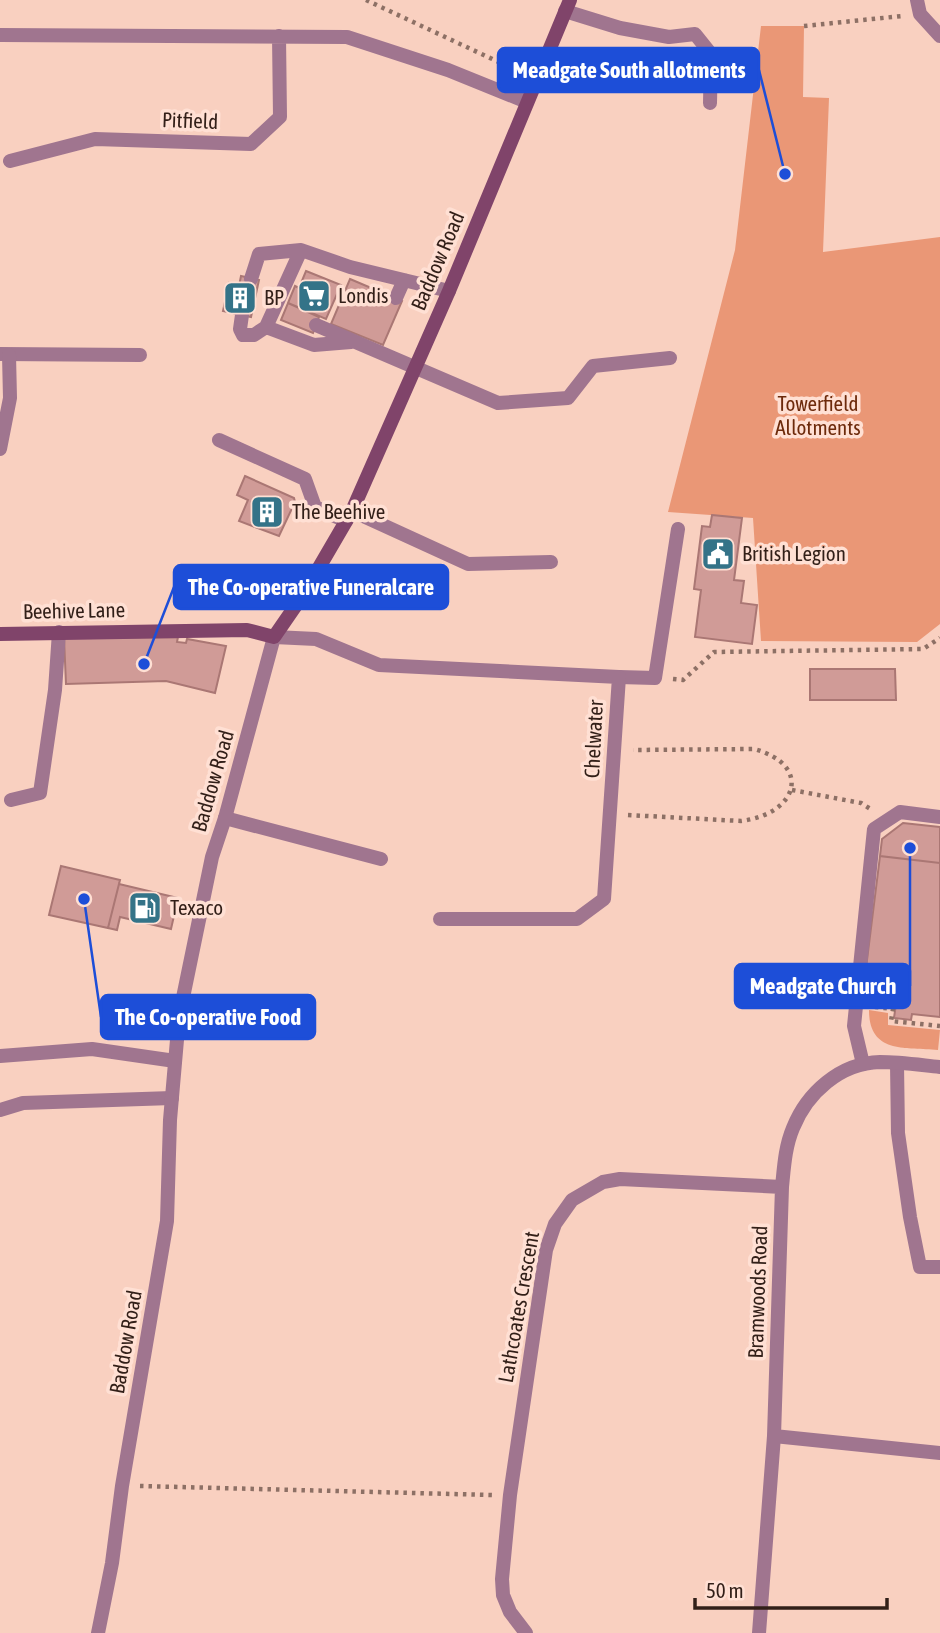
<svg xmlns="http://www.w3.org/2000/svg" width="940" height="1633" font-family="'Asap Condensed',sans-serif">
<rect width="100%" height="100%" fill="#f9d0c0"/>
<!-- green -->
<path fill="#ea9776" d="M761,26H804L803,97L829,98L823,252L940,237V624L917,642L761,641L753,518L668,512L735,250Z
M869,1010L888,1013V1025L940,1030L938,1050C905,1047 869,1054 869,1010Z"/>
<!-- building -->
<path fill="#d09b97" stroke="#aa7774" stroke-width="2" d="M306,271L341,285L326,319L288,303L295,286L299,288Z
M241,276L259,280L251,317L223,311L229,283L239,286Z
M350,279L402,301L383,345L331,324Z
M288,303L319,317L313,333L281,320Z
M245,476L294,498L295,502L279,536L239,521L248,500L237,495Z
M712,515L742,518L734,580L744,581L741,603L757,605L752,644L695,637L701,590L694,589L702,526L710,527Z
M178,637L177,642L186,643L187,639L226,646L215,693L166,681L66,684L64,638Z
M810,669H895L896,700H810Z
M903,823L940,827V863L880,856L882,839Z
M880,856L940,863V1017L912,1014L911,1020L894,1018L896,1004L862,1000Z
M61,866L120,880L108,928L49,915Z
M119,884L178,898L171,929L120,917L117,930L108,928Z"/>
<g fill="none" stroke-linecap="round" stroke-linejoin="round">
<!-- path -->
<path stroke="#8d7065" stroke-width="4.5" stroke-dasharray="3.5 5" stroke-linecap="butt" d="M366,0L520,72
M804,26L902,16
M673,679L683,680L714,652L923,649L940,638
M792,790L861,803L872,810
M628,815L741,821C798,814 813,765 754,749L633,750
M875,1007L893,1009L891,1021L940,1026
M140,1486L492,1495"/>
<!-- service -->
<path stroke="#a0758f" stroke-width="14" d="M251,279L259,254L301,250
M396,298L404,280
M242,315L240,329L243,335H254L266,327
M316,325L498,403L568,398L593,366L670,358
M351,342L314,345L266,327L301,250L350,267L449,291
M0,354L140,355
M219,440L305,479L315,507L346,521
M352,511L468,564L551,562
M619,677L655,678L678,529
M11,800L40,793L55,690L59,632
M225,818L381,859
M0,1056L92,1049L175,1061
M863,1064L854,1026L874,829L900,812L940,817
M897,1064L898,1133L910,1217L920,1267H940
M0,1110L23,1103L172,1098"/>
<!-- minor -->
<path stroke="#a0758f" stroke-width="14" d="M917,0L920,14L940,36
M565,11L620,28L669,37L695,34L711,54L710,103
M0,35L347,37L448,70L527,102
M10,161L95,139L251,144L280,117L279,36
M0,449L10,398L9,355
M274,637L316,639L379,665L619,677L604,899L577,919H440
M774,1436L940,1453
M526,1633L510,1612L503,1595L502,1579L510,1495L546,1250L555,1224L572,1200L603,1182L620,1179L782,1187
M759,1633L774,1436L782,1187C784,1167 785,1147 793,1128C807,1093 840,1063 880,1062C900,1062 920,1065 940,1067"/>
<!-- tertiary -->
<path stroke="#a0758f" stroke-width="14" d="M98,1633L112,1563L122,1486L167,1221L170,1120L179,1017L212,857L225,818L274,637"/>
<!-- secondary -->
<path stroke="#80446a" stroke-width="14" d="M0,634L247,630L274,637L303,595L352,511L449,291L570,0"/>
</g>
<!-- icons -->
<defs>
<symbol id="supermarket-square" viewBox="-11 -11 22 22"><rect x="-9" y="-9" width="18" height="18" rx="4" fill="#347388" stroke="#ffe0d4"/><path d="M-6-5.5h2.5l.6 2H6L4.5 2H-2.5L-4.4-4H-6ZM-1.5 3.2a1.3 1.3 0 1 0 .1 0ZM3 3.2a1.3 1.3 0 1 0 .1 0Z" fill="#fff"/></symbol>
<symbol id="building-square" viewBox="-11 -11 22 22"><rect x="-9" y="-9" width="18" height="18" rx="4" fill="#347388" stroke="#ffe0d4"/><path d="M-4-6H4V6H1V3H-1V6H-4ZM-2.5-4.3h1.7v1.8h-1.7ZM.8-4.3h1.7v1.8H.8ZM-2.5-1h1.7V.8h-1.7ZM.8-1h1.7V.8H.8Z" fill="#fff"/></symbol>
<symbol id="civic-square" viewBox="-11 -11 22 22"><rect x="-9" y="-9" width="18" height="18" rx="4" fill="#347388" stroke="#ffe0d4"/><path d="M-.6-6.5H3V-4.5H.6V-3L4-1V1h2V6H-6V1h2V-1L-.6-3ZM-1.2 2.5V6h2.4V2.5Z" fill="#fff"/></symbol>
<symbol id="fuel-square" viewBox="-11 -11 22 22"><rect x="-9" y="-9" width="18" height="18" rx="4" fill="#347388" stroke="#ffe0d4"/><path d="M-5.5-6h7V0h2V4h1.3V-2.5L3-4.5l.8-.8L6-3V5H2.5V1h-1V6h-7ZM-4.2-4.7v3.2H.2V-4.7Z" fill="#fff"/></symbol>
</defs>
<g fill-rule="evenodd">
<use href="#supermarket-square" x="295" y="277" width="38" height="38"/>
<use href="#building-square" x="221" y="279" width="38" height="38"/>
<use href="#building-square" x="248" y="493" width="38" height="38"/>
<use href="#civic-square" x="699" y="535" width="38" height="38"/>
<use href="#fuel-square" x="126" y="889" width="38" height="38"/>
</g>
<g text-anchor="middle" stroke-width="7" stroke-linejoin="round" paint-order="stroke">
<!-- street labels -->
<g font-size="21" fill="#321f18" stroke="#ffe0d4">
<text transform="translate(190 121) rotate(2)" y="7">Pitfield</text>
<text transform="translate(438 261) rotate(-67)" y="7">Baddow Road</text>
<text transform="translate(74 611) rotate(-1)" y="7">Beehive Lane</text>
<text transform="translate(594 739) rotate(-87)" y="7">Chelwater</text>
<text transform="translate(213 781) rotate(-74)" y="7">Baddow Road</text>
<text transform="translate(758 1292) rotate(-88)" y="7">Bramwoods Road</text>
<text transform="translate(519 1307) rotate(-80)" y="7">Lathcoates Crescent</text>
<text transform="translate(126 1342) rotate(-80)" y="7">Baddow Road</text>
</g>
<!-- poi labels -->
<g font-size="21" fill="#321f18" stroke="#ffe0d4" text-anchor="start">
<text x="338" y="303">Londis</text>
<text x="264" y="305">BP</text>
<text x="292" y="519">The Beehive</text>
<text x="742" y="561">British Legion</text>
<text x="170" y="915">Texaco</text>
</g>
<!-- park labels -->
<g font-size="21" fill="#6d2a0b" stroke="#ffe0d4">
<text x="818" y="411">Towerfield<tspan x="818" dy="24">Allotments</tspan></text>
</g>
</g>
<!-- callouts -->
<path fill="none" stroke="#1d4ed8" stroke-width="2.5" d="M785 174L759 70M144 664L174 587M910 848L910 986M84 899L101 1017"/>
<g fill="#1d4ed8" stroke="#ffe0d4" stroke-width="2.5">
<circle cx="785" cy="174" r="7"/>
<circle cx="144" cy="664" r="7"/>
<circle cx="910" cy="848" r="7"/>
<circle cx="84" cy="899" r="7"/>
</g>
<g fill="#1d4ed8" stroke="#1d4ed8" stroke-width="2.5">
<rect x="498" y="48" width="261" height="44" rx="7"/>
<rect x="174" y="565" width="274" height="44" rx="7"/>
<rect x="735" y="964" width="175" height="44" rx="7"/>
<rect x="101" y="995" width="214" height="44" rx="7"/>
</g>
<g font-size="23" text-anchor="middle" font-weight="bold" fill="#fff">
<text x="629" y="78">Meadgate South allotments</text>
<text x="311" y="595">The Co-operative Funeralcare</text>
<text x="823" y="994">Meadgate Church</text>
<text x="208" y="1025">The Co-operative Food</text>
</g>
<!-- scale -->
<path d="M695 1598v10h192v-10" fill="none" stroke="#321f18" stroke-width="3.5"/>
<text x="706" y="1598" font-size="21" fill="#321f18" stroke="#ffe0d4" stroke-width="5" paint-order="stroke">50 m</text>
</svg>
